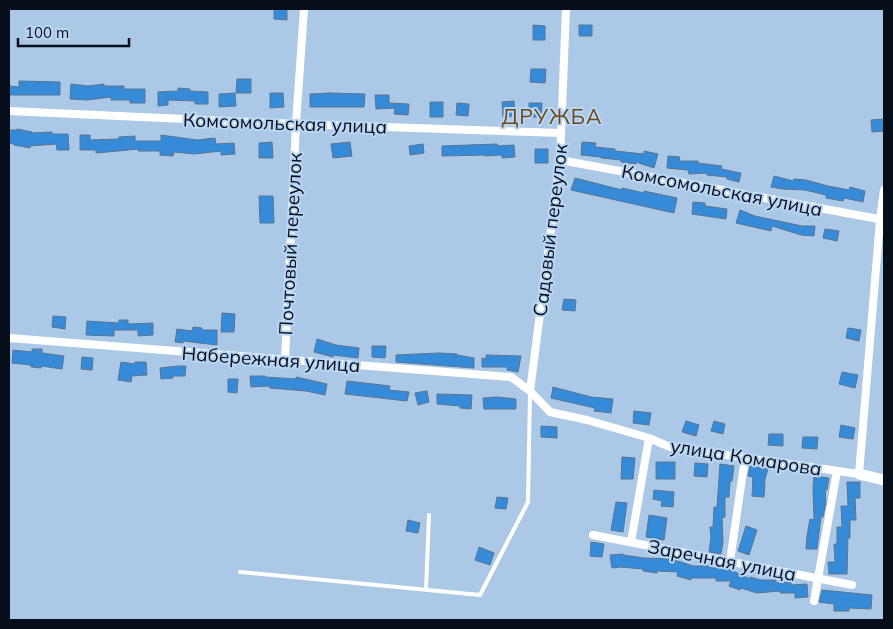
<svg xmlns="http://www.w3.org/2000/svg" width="893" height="629" font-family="Mulish,sans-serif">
<rect width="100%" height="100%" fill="#abc9e7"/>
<!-- building -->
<path fill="#368bd9" stroke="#597490" d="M274,9H287V20L274,19Z
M533,25L545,26V40H533Z
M579,25H592V36H579Z
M531,69H546L545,83L530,82Z
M237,79H251V93H236Z
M19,81L60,82V95H9V86L19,87Z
M71,84L88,86L104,84V86H124V89H145V103H130V100H111V97L87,100L70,99Z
M178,88L190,89V91L208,92V104H195V101L168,100V105L158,106V92L178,91Z
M235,93L236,106L219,107V94Z
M270,93H283L284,107L270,108Z
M330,93L365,94L364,107H310V94Z
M375,95H389V103L409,104L408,115L394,114L395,108L376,109Z
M514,101L515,116L503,117L502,102Z
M430,102H443V117H430Z
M457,103L469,104L468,116L456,115Z
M529,103H542L541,117H529Z
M884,119V131L872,132L871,120Z
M17,129L32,132V133L52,132V134H68L69,150H57L56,144L30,146V148L14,145V144L9,143V130H16Z
M80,135H90V140L119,139V137L135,136V141H161V135L197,140L215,138L216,144L234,143L235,154L221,155V151L194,154L174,152L173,156L160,155V151H138L139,149L96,153V150H80Z
M272,142L273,158H259V143Z
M350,142L352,156L333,158L331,144Z
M582,142L596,143L595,147L615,149V151L644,154V151L658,154L654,168L636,162V164L621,162V160L601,158V157L581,155Z
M423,144L424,153L410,155L409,146Z
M497,144L498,146L514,145L515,157L502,158V155L485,156V155L442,156V146Z
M535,149H548V163H535Z
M668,156L680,157L679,161H698V163L722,166L721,169L741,173L739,182L727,179V177L707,175V173L689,174L688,170L667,168Z
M774,176L793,181L794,179L806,180L828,186L849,190L850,187L865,191L863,202L844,198L843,201L826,198V195L805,190L783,189L771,187Z
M575,178L622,190V188L644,193V191L677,198L674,213L571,190Z
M259,196H273L274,223H260Z
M693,202L705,203V206L727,209L726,219L692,214Z
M740,210L755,216L802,226H815L814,236L801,235L772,226L771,231L736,223Z
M825,229L839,231L837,241L823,238Z
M564,299L576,300L575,311L562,310Z
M222,313L235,314L234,332H221Z
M53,316L66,317L65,329L52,327Z
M119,320H128V324L153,323V335L138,336V330H114V336L86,335L87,321L119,323Z
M193,327L202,328V330H217V345L183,341V343L175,342L177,329L192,331Z
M848,328L861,330L859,341L846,338Z
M317,339L336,345L359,348L358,358L333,355V357L314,352Z
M372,346H386L385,358L372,357Z
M32,349H42V353L64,356L62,369L41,366V368L31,367V365L12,363L13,350L32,352Z
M439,353L457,354V355L474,358V368L396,362V355Z
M486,355L521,356L518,372L507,370V367H482V358L486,359Z
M82,357L93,358L92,370L81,369Z
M121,362L135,364V362H146L147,375L132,376L131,382L118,380Z
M178,366H186L185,376H173V378L161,379L160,368Z
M842,372L858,375L855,388L839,384Z
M250,376H265V377L296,379V377L327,384L325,395L306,391L270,388V386L251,387Z
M228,379H238L237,393L228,392Z
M347,381L390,386L389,390L409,392L407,401L345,394Z
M553,387L591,397L613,399L611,413L594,411L595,408L551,398Z
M427,391L429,402L418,405L415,393Z
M437,394L472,395L471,409L460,408V406L437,404Z
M497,397L516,399V409H484L483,398Z
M634,411L651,413L649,425L633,423Z
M686,421L699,425L696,436L682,432Z
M714,421L725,424L723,434L711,431Z
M841,425L855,428L853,439L839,437Z
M541,426L557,427V438L541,437Z
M769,434H783V446L768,445Z
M803,437H818L817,449L802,448Z
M622,457L635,458L633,479H621Z
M656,462H675V479H656Z
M695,463L708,464L707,477L694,476Z
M720,464L734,466L732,481H730L729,497H725V517L722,518L723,542L721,554L709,552L711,537L710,527H713L714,507H717Z
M750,466L768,469L765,479L764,497L752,496L753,477L748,476Z
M814,476L829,478L827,490H825L826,502L823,517H821L817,549H806L807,536L810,519L814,520L813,488Z
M847,482H860V498H855L856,520H850V538H848L847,574H829L828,562H835L834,544H837V527H842L841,506H848Z
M654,490L674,492L673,507L661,506L662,501L653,499Z
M497,497L508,498L506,509L495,508Z
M616,502L627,503L623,532L611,530Z
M649,515L667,518L664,540L646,537Z
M408,520L420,523L418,533L406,531Z
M746,526L757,530L749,555L738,551Z
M591,542L604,544L602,557L590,556Z
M479,547L494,553L490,565L475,560Z
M623,554V555L644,558L672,559L693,566H712V568H727L750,579V577L761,580H776V583L791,582V585L807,584L808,597L795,598V593H780V591L757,593L741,588L740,590L729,586L731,581H716V578H691V580L677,576L678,572L657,571V573L643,571V569L620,567L612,568L610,555Z
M822,590L872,595L871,609L849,608V611H834V604L819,602Z"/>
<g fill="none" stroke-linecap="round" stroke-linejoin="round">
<!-- lane -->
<path stroke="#fff" stroke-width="4" d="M240,572L480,595L528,502L530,393
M426,590L429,515"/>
<!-- street -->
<path stroke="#fff" stroke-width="8" d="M9,111L296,124L561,133
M560,160L884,220
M9,338L511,377L530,391L550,412L587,420L649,438L670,447L859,474L880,220L884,190
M285,360L296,124L304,9
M530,391L560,160L566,9
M593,535L852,585
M631,542L649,438
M730,561L745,458
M814,601L837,471"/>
<!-- secondary -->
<path stroke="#fff" stroke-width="11" d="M859,474L884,480"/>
</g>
<g text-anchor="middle" stroke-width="4" stroke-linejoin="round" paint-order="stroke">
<!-- street labels -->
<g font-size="19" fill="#050e19" stroke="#b8d6f4">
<text transform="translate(285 123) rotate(2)" y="7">Комсомольская улица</text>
<text transform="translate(722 190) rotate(11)" y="7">Комсомольская улица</text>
<text transform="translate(550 230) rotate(-83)" y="7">Садовый переулок</text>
<text transform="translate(290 244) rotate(-87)" y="7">Почтовый переулок</text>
<text transform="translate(271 359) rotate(4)" y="7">Набережная улица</text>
<text transform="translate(746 457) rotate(9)" y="7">улица Комарова</text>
<text transform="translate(722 560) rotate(11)" y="7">Заречная улица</text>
</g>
<!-- quarter labels -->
<g font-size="21" letter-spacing="1" fill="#6c4717" stroke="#b8d6f4">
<text x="552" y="124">ДРУЖБА</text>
</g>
</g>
<!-- border -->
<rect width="893" height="629" fill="none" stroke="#050e19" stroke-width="20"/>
<!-- scale -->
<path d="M18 38v8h111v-8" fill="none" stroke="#050e19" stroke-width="2.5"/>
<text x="25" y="38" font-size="15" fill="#050e19" stroke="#b8d6f4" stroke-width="4" paint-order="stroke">100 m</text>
</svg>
